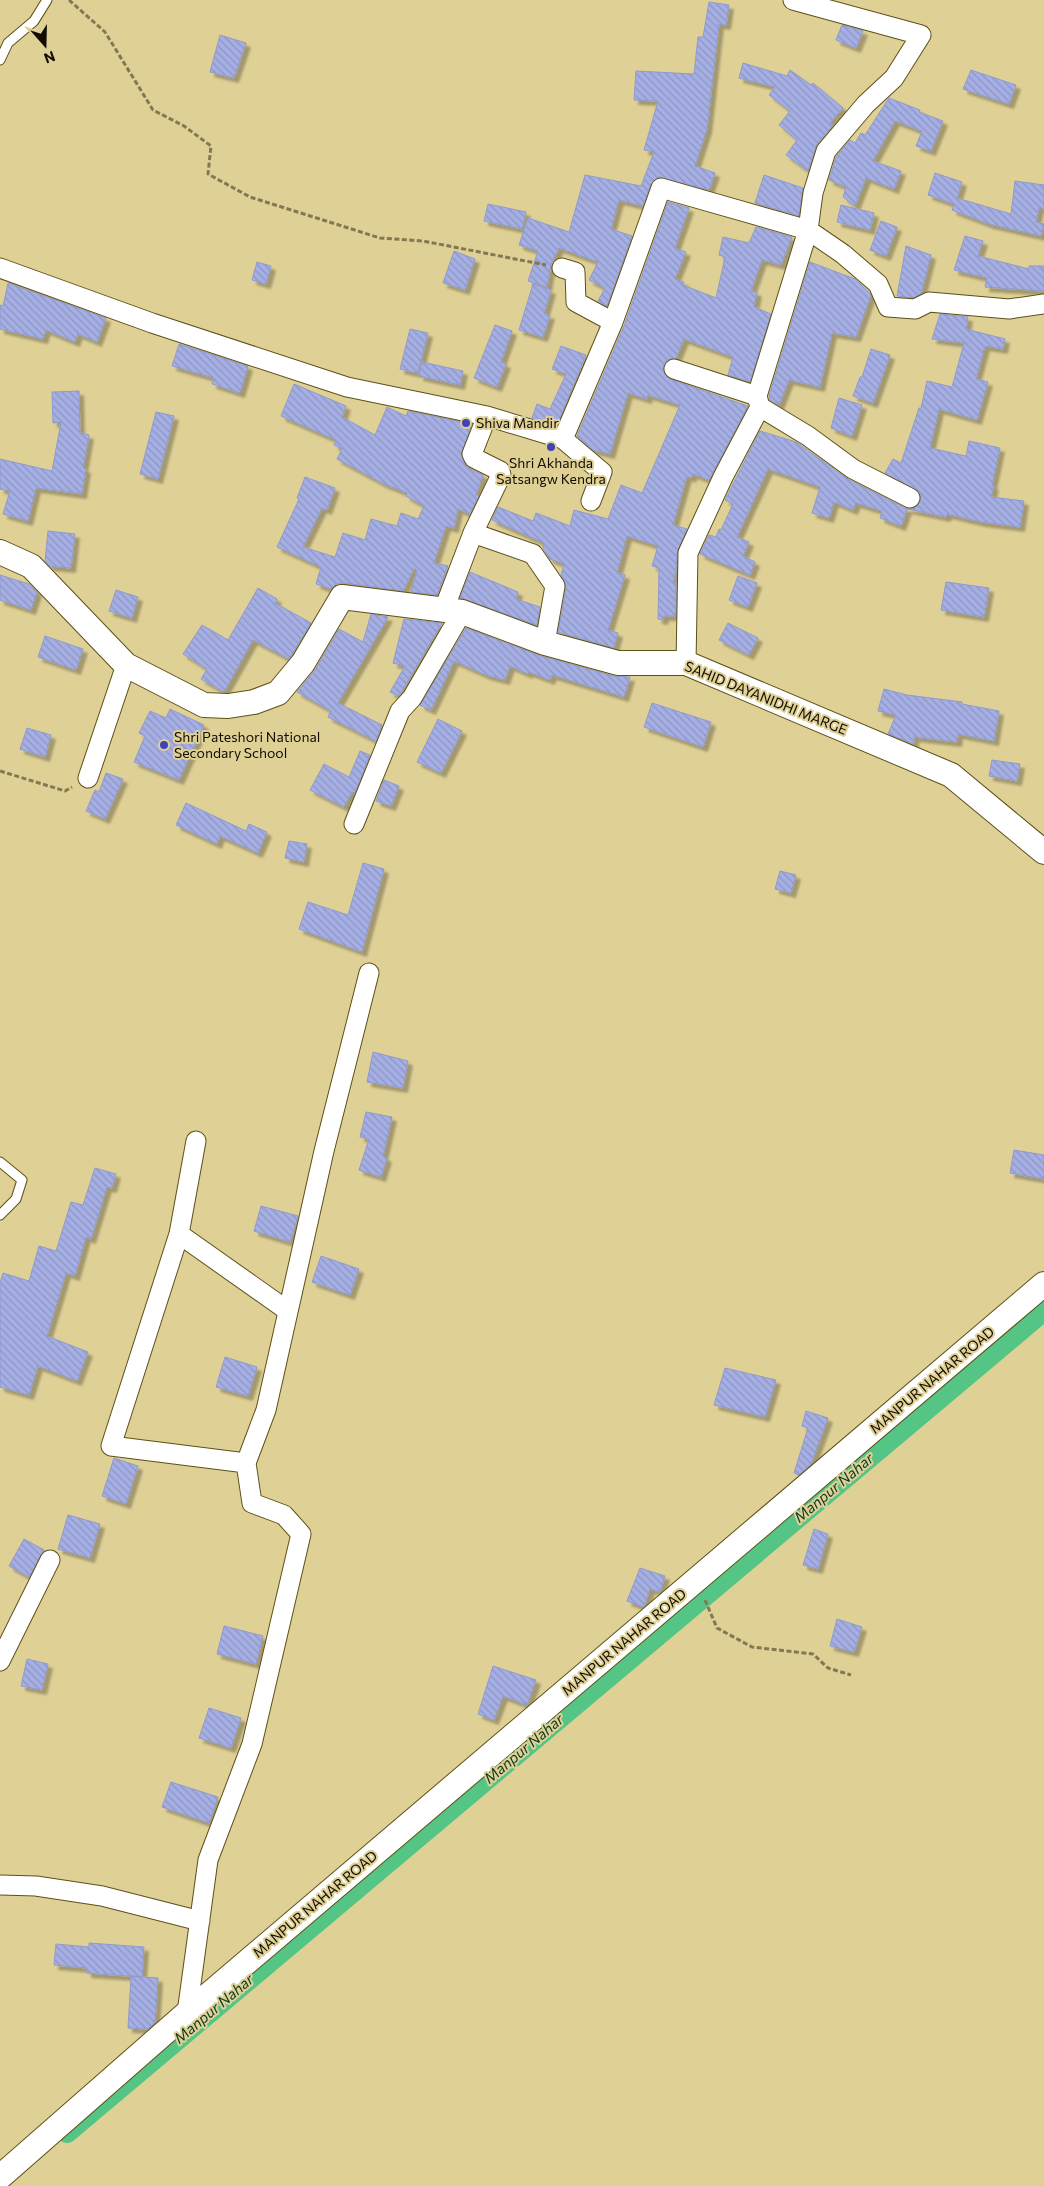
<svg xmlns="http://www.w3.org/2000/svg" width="1044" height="2186" font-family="Commissioner,sans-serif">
<defs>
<pattern id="building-back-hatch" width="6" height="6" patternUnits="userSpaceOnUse" patternTransform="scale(1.25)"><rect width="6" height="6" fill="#a5afe4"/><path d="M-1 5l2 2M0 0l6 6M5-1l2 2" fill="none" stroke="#8d95c2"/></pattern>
<filter id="shadow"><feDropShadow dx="4.5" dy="4.5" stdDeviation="1" flood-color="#0004"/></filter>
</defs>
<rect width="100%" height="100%" fill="#dfd096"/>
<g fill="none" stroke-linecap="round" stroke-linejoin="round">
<!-- canal -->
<path stroke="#54c584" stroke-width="20" d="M67,2133L1044,1311"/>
</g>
<!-- building -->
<path fill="url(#building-back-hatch)" stroke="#8f9acd" filter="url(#shadow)" d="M709,2L729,5L726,25L719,24L707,129L695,166L715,173L709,190L659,177L651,184L643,206L619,200L611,229L632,236L607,306L598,301L605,288L589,280L598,262L559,248L551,264L547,287L528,281L538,251L519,245L528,218L569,232L585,175L641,186L654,152L644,150L658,101L634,100L636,71L694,74L698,37H703Z
M842,25L863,31L856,48L836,40Z
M220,35L246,43L234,78L210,72Z
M743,63L787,76L790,70L811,85L813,83L843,108L830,123L833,125L817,144L808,171L786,155L797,140L779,125L790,111L769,95L775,87L739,78Z
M971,70L1016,85L1009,104L963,89Z
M889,98L920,110L919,112L943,121L931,151L916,146L922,131L895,121L873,161L901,171L894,189L866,178L855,206L843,197L846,187L829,180L836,157L850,140L855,143L861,133L865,135Z
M935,173L962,182L957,198L1011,214L1015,181L1044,185V209L1039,208L1036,222L1044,224L1041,236L989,224L952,210L954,204L928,195Z
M764,175L803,188L799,216L755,203Z
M668,202L689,208L675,248L686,252L675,279L684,282L683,285L716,298L725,257L719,255L723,237L749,243L756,227L792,237L781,265L762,260L751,291L757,292L754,307L771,314L750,382L728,375L733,357L684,339L676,358L667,360L664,365L663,372L670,379L748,406L709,480L693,474L691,478L687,476L673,525L687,529L677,553L676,571L673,583H676V616H664L663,620L658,619L659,568L652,566L658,546L627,536L617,573L625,575L608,630L618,633L614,648L558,632L566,588L561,575L564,564L550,559L543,548L544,543L492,520L498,507L533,521L536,513L570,526L574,510L608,519L621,485L642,493L680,405L648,395L647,399L628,393L610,454L593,450L577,436L624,326Z
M488,204L526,212L522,229L484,221Z
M841,205L874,213L870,230L837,222Z
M881,221L897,227L886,256L870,250Z
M965,236L983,241L978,256L1029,269V266H1044V291L985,287L987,278L954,270Z
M906,246L931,255L921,294L913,298L897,296Z
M454,251L475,259L465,290L443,283Z
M257,262L271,266L266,284L252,280Z
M810,262L855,279L871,295L856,337L832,333L820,387L789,380L779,405L770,400L769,396Z
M8,283L106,318L97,342L78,334L75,342L46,330L43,339L0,329V305L3,306Z
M533,284L551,290L544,314L550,315L543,337L519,330Z
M940,314L968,317L966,329L1005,339L1003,349L985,346L976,379L988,382L977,420L939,409L930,448L966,456L969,441L1000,448L992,485L994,486L991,497L1024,501L1020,527L981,522L947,514L946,517L907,509L901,526L880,518L882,511L856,503L853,510L834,502L829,518L812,513L820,487L768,469L737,537L749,542L743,556L755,562L750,575L700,554L709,535L716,537L719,529L721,530L733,504L725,500L760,431L796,442L848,479L905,508L916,507L921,498L919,492L885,473L893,459L901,463L919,408H921L927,381L952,387L964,343L932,339Z
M495,325L512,331L501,362L506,364L497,387L474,378Z
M410,329L428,333L418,373L400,369Z
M179,344L248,366L240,393L212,384L214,378L172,366Z
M561,346L586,355L557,425L532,418L537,404L550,409L566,374L552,369Z
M871,349L890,355L873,403L853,396L860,377H862Z
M422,362L463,371L460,385L419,376Z
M294,384L346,406L342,417L375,435L387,407L406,416L408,411L472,424L461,455L468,468L483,475L476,495L479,496L470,514L458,509L454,528L446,526L434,563L448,566L437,595L411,592L417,570L414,569L403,591L344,583L336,584L331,589L316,584L321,567L277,547L299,499L297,498L305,477L335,488L327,510L322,508L303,547L335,557L343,533L365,540L371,519L397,526L401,513L418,519L424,506L406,496L407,493L384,484L337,459L342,449L334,445L336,440L281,416Z
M79,391L80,433L89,435L83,468L86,469L82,494L36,488L28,521L3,514L10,491L0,489V459L52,471L61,422L53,423L52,392Z
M839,398L862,405L852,436L831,428Z
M156,412L174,416L158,479L140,474Z
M48,531L75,534L71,568L50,566L45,561Z
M470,572L518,592L516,599L540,607L537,625L460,598Z
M0,575L29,584L37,592L31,610L0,600Z
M738,576L757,583L748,607L729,600Z
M946,582L989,588L984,617L941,610Z
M258,588L277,599L275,603L311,623L289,659L253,640L224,692L201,679L207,669L183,654L202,625L228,640Z
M116,590L138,597L132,618L109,611Z
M371,614L388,617L338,703L382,725L376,741L328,717L331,711L297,692L315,670L339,629L363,642Z
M404,619L442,623L399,696L390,692L405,666L393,663Z
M728,623L758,638L749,655L719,640Z
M466,628L541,656L614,676L630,677L624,697L552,675L550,680L529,672L528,674L510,666L505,680L486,675L454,661L431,710L420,705Z
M45,636L83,649L76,670L38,657Z
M884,689L907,695L962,702V704L999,711L994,741L958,734L957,742L914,737V744L888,734L896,715L878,711Z
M652,703L711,722L703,747L644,727Z
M170,709L204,725L179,780L134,762L145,736L139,733L150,711L166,718Z
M438,719L462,731L441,773L417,762Z
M27,728L51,735L45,757L20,749Z
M360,751L370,755L355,793L352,792L344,807L310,790L324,764L349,777Z
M992,760L1020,764L1017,781L989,776Z
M106,773L123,779L105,819L86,811L95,790L99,792Z
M384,780L399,786L391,806L376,801Z
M186,803L246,831L249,824L267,832L258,853L220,836L217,844L176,825Z
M289,841L307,844L304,862L285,858Z
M363,863L384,869L362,952L299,929L308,902L348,915Z
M780,871L796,875L791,893L775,889Z
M373,1052L408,1061L403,1088L367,1082Z
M366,1112L392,1117L383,1156L387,1158L381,1177L359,1170L369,1139L360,1137Z
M1014,1150L1044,1155V1179L1010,1173Z
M95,1168L116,1174L112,1188L107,1187L91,1239L86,1237L75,1276L66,1273L47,1336L88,1352L77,1381L38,1366L29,1395L0,1387V1283L3,1273L29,1281L39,1246L56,1251L71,1202L83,1205Z
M261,1206L298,1216L290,1242L254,1231Z
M321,1256L359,1269L350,1295L312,1282Z
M225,1357L257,1367L248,1396L216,1387Z
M725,1368L776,1380L765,1417L714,1405Z
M806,1411L828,1418L811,1464L799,1475L794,1473L808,1428L802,1426Z
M114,1458L138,1466L126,1504L102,1496Z
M68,1515L100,1524L90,1558L58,1549Z
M814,1529L828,1534L818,1569L803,1565Z
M24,1539L44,1550L29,1577L9,1566Z
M640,1568L665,1576L660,1592L650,1589L644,1607L627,1601Z
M837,1619L862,1627L854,1652L830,1646Z
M224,1626L263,1636L256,1664L217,1654Z
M27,1659L48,1664L42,1690L21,1686Z
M493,1666L536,1680L527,1705L503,1696L494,1720L478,1714Z
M209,1708L241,1718L231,1748L199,1738Z
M171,1782L218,1797L209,1823L162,1807Z
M89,1943L144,1947L142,1977L87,1973V1968L54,1965L56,1944L89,1947Z
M131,1976L158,1978L155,2022L148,2029L128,2028Z"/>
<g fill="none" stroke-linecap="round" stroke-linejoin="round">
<defs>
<path id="service" d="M0,60L8,43L34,21L47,0
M0,1162L22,1180L16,1199L0,1215"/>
<path id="minor" d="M793,0L921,35L894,78L866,104L826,151L813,193L808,230L843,254L878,284L888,307L915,309L929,302L1009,309L1044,304
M0,268L152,323L347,387L487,416L563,439L613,322L661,188L808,230L757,396L760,407L723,477L688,553L686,663
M562,268L575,272L576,302L613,322
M674,369L757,396
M760,407L808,436L853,469L910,498
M487,416L472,454L474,458L500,471L501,475L473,533L533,554L555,586L545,643
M563,439L602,472L591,501
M444,609L473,533
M88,778L126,665
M354,824L400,711L412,698L462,612
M196,1141L179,1234L288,1311
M179,1234L111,1446L246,1463
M0,1661L50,1560
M0,1885L36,1886L102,1896L200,1921
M187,2013L208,1860L252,1744L301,1534L284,1515L252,1503L246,1463L266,1410L324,1151L369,973"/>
<path id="tertiary" d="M0,552L31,566L126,665L204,705L228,706L254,702L278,693L303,663L342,597L462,612L545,643L618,663H686L951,775L1044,852
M0,2177L187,2013L1044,1284"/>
</defs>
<!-- service casing -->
<use href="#service" stroke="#5e5017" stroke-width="11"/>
<!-- minor casing -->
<use href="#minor" stroke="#5e5017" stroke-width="21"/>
<!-- tertiary casing -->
<use href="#tertiary" stroke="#5e5017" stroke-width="26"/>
<!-- path -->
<path stroke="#837852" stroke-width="3" stroke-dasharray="5 2.5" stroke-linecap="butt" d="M69,0L105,32L153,110L184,126L211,146L208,174L250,197L380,238L423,241L546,265
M0,771L65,791L72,787
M705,1600L717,1628L752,1647L813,1654L828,1668L851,1675"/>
<!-- service -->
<use href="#service" stroke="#fff" stroke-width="9"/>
<!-- minor -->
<use href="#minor" stroke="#fff" stroke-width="19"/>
<!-- tertiary -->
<use href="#tertiary" stroke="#fff" stroke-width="24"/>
</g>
<!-- markers -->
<g fill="#4144b9" stroke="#dfd096" stroke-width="2">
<circle cx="466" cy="423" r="5"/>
<circle cx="551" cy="447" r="5"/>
<circle cx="164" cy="745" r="5"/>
</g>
<g text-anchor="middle" stroke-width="4" stroke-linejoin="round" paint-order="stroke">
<!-- poi labels -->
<g font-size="14" fill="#120d00" stroke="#dfd096" text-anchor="start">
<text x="476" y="428">Shiva Mandir</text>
<text x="551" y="468" text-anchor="middle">Shri Akhanda<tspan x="551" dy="16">Satsangw Kendra</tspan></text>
<text x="174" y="742">Shri Pateshori National<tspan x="174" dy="16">Secondary School</tspan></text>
</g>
<!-- street labels -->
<g font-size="14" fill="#120d00" stroke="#dfd096">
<text transform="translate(766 698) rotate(22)" y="5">SAHID DAYANIDHI MARGE</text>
<text transform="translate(932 1380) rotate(-40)" y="5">MANPUR NAHAR ROAD</text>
<text transform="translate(624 1642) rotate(-40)" y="5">MANPUR NAHAR ROAD</text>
<text transform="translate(315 1904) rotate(-40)" y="5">MANPUR NAHAR ROAD</text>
</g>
<!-- water labels -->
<g font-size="15" font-style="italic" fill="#07381f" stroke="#dfd096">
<text transform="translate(834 1488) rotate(-40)" y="5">Manpur Nahar</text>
<text transform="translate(524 1749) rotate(-40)" y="5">Manpur Nahar</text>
<text transform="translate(214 2009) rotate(-40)" y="5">Manpur Nahar</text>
</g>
</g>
<!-- north arrow -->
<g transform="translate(45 45) rotate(160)" stroke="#dfd096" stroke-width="4" paint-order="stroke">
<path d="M0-4L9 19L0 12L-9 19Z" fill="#120d00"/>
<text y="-8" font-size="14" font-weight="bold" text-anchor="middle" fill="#120d00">N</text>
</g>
</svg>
